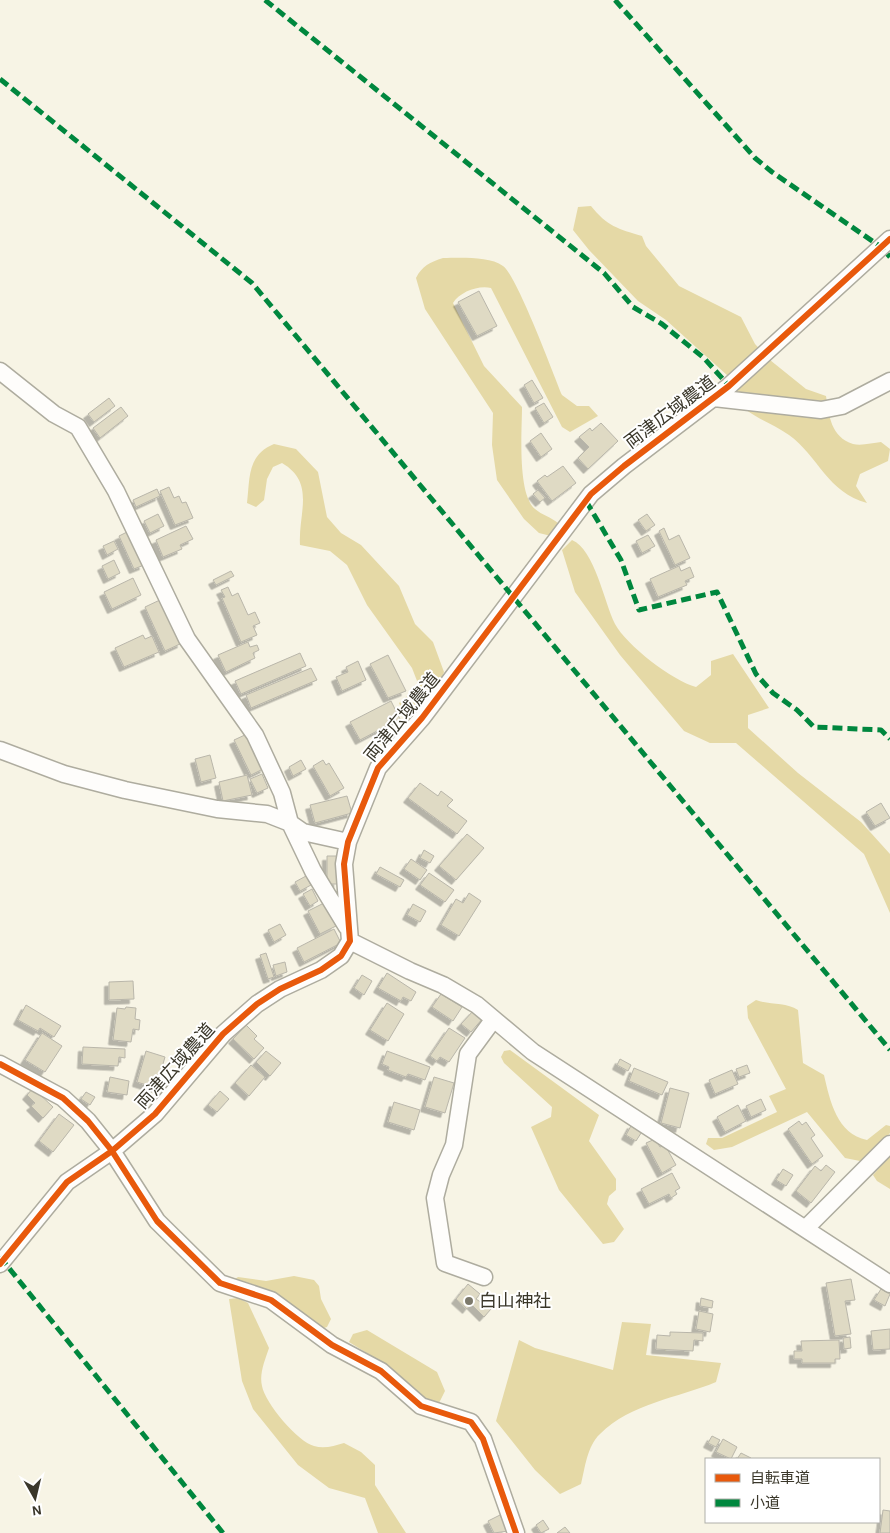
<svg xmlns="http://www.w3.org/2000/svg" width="890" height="1533" font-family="'Alegreya Sans','Noto Sans JP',sans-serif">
<defs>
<filter id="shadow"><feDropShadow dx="-4.5" dy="4.5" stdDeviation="0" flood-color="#0004"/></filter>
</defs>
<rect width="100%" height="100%" fill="#f7f4e5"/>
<!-- forest -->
<path fill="#e5d9a6" d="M591,206C607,226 618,229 642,236L646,246L679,286L741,317L755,344L770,360L806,389L826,396C829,416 831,437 853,444C861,446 873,443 881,442L890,449L888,461L860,474L856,486L867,503C828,493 818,456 789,435C766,419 746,417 730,392L738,385L666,320L638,301L589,250L573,230L578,207Z
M443,258C460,258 489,256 503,266C517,276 553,373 562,395L577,406H589L598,416L570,432L562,427L491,288C478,285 460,292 453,303L484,366L522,407C522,430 517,494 535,509C542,515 551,517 558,523L556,532L551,536L539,533L524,519L497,480L492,445L493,413L425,309L416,278C422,266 430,262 443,258Z
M274,444L296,449L318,472L327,517L341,533L361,545L399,586L415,624L433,642L444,672L438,687L412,718L406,720L399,703L419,686L412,668L367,605L347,565L330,551L300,545C298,513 316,483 282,463L273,467L267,479L264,500L256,507L247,503C250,478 247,455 274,444Z
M572,540C595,550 604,602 615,624C626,645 673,681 696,687L711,675V661L733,654L769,708L748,715V728L798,773L861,822L890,854V913L864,854L736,743H710L684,731L620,655L575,592L562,550Z
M756,1000C769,1005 786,1002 798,1010L803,1063L824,1075C830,1101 837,1134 867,1140L886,1125L890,1126V1133L865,1162L845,1158L807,1112L732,1147L714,1150L706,1144L708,1138H722L777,1112L769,1096L786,1089L748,1018L747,1006Z
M510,1050L599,1115L589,1141L616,1179V1190L609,1196L607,1204L624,1229L614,1242L603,1244L559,1190L531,1127L551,1117L552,1107L504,1063L501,1057L504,1051Z
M890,1156V1189L877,1181L873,1175Z
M294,1276L314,1280L319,1286L321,1299L331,1319L327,1327L321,1329L302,1321L281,1296L234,1280L238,1277L266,1281Z
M238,1298L248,1303L269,1348C265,1360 259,1374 262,1386C265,1403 298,1442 314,1446C324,1449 334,1446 344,1443L361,1452L375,1465V1485L406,1533H378L365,1498L329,1488L298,1465L253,1409L242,1381L229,1299Z
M622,1322L651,1324L646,1355L721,1363L716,1382C678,1398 631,1403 600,1434C587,1446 585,1468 581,1484L560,1494L535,1470L496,1421L519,1340L535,1348L613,1370Z
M367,1330L437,1372L445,1391L439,1403L426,1400L378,1360L349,1342L353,1334Z"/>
<!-- building -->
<path fill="#dfdac4" stroke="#b9b6aa" filter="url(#shadow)" d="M479,291L497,326L477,336L458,302Z
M532,380L543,398L534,403L524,385Z
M109,398L115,406L94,422L88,414Z
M544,403L553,417L544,423L535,408Z
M121,407L128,416L100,438L93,428Z
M601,423L618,441L588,469L578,458L589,447L579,437L590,428L592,431Z
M541,433L552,449L541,457L530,441Z
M563,466L576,483L552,501L537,481L545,475L547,477Z
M169,487L174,498L179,496L182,503L186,502L193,518L175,525L160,491Z
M157,489L160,496L136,507L133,500Z
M538,490L545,498L540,502L533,494Z
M158,514L164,526L150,533L144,521Z
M647,514L655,525L646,531L638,520Z
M186,526L193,539L180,545L182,549L163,557L156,540Z
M664,528L669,540L679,535L690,558L675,565L659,531Z
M129,531L144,565L134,569L119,536Z
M648,535L655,546L642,553L636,541Z
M114,541L118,549L107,555L103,546Z
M114,560L120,573L108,579L102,566Z
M679,566L681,571L690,567L694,577L685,581L687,585L658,597L650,579Z
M231,571L234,576L216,585L213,580Z
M133,578L141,595L112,609L104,592Z
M228,587L232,596L238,593L248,615L255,612L260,623L253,626L257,635L241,642L222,598L225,597L221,590Z
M162,599L182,643L165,651L145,607Z
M143,635L145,639L152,636L159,652L124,667L115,648Z
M248,642L250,647L257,645L259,650L253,653L255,658L226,672L218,655Z
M300,653L306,666L241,694L235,681Z
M388,655L406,691L388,698L370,664Z
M358,661L366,680L342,691L336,677L348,672L346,667Z
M311,668L317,680L251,708L246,695Z
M391,701L400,719L360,740L350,722Z
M247,734L265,768L251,775L234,740Z
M210,755L216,778L201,782L195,759Z
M301,760L306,769L293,776L289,767Z
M323,760L326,765L329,763L344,788L330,796L313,766Z
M262,774L268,788L257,793L250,779Z
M247,775L252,795L223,801L219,782Z
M420,783L438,796L441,791L453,800L447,806L467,821L457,834L408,798Z
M347,796L352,813L315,823L310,805Z
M881,803L890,818L875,826L866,812Z
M467,834L484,848L456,880L439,866Z
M424,850L434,856L430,863L420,858Z
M327,856H338V884H327Z
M411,859L427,870L420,880L404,869Z
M380,867L404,880L400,887L376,874Z
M429,873L454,890L445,902L420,885Z
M306,876L311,885L300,891L295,882Z
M312,889L318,901L310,906L303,894Z
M469,893L481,901L459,936L441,925L456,899L463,903Z
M324,903L336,926L320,934L308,911Z
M413,904L426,911L420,922L407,915Z
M280,924L286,935L274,942L268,930Z
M334,929L341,943L304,962L297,948Z
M266,953L274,977L268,979L260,955Z
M285,962L287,972L276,976L273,965Z
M387,973L416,992L411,1001L403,997L401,1001L378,988Z
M362,975L372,981L364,995L354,988Z
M133,981L134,999L109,1000V982Z
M441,994L462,1007L453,1021L432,1007Z
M387,1003L404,1014L388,1041L370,1030Z
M26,1005L61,1026L54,1037L40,1028L38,1031L18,1020Z
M126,1007L136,1008L135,1019L140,1020L139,1030L133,1029L131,1042L113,1040L117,1008L125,1009Z
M474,1010L483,1018L471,1032L461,1024Z
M246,1025L257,1036L254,1039L264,1048L254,1059L233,1039Z
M449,1028L465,1038L449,1062L440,1057L437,1061L430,1056Z
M42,1033L62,1046L45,1072L25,1060Z
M83,1047L125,1049V1058L119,1057L118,1066L82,1064Z
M146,1051L165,1057L156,1088L137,1082Z
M266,1051L281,1063L270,1076L256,1062Z
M387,1051L430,1067L425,1080L408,1074L406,1077L388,1070L389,1067L382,1064Z
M620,1059L631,1065L628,1071L617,1065Z
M251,1065L265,1077L249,1096L235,1083Z
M747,1065L750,1073L739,1077L736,1069Z
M634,1068L668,1082L662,1095L629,1081Z
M732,1070L738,1084L715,1094L709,1080Z
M110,1077L129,1081L127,1095L107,1092Z
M434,1077L454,1083L445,1113L425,1107Z
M33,1088L53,1107L43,1118L31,1106L35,1103L27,1095Z
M670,1088L689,1093L680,1128L661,1123Z
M220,1091L229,1099L217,1112L208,1105Z
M86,1092L95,1097L90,1105L81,1099Z
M761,1099L766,1110L751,1117L746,1106Z
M394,1102L420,1110L414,1130L388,1122Z
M738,1105L746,1121L725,1132L717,1117Z
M59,1114L74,1125L53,1152L39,1141Z
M799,1121L802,1125L806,1122L815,1135L811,1138L823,1156L812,1164L788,1129Z
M632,1124L643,1130L636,1141L626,1135Z
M655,1139L660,1147L665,1145L676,1165L662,1173L646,1143Z
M826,1165L835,1172L811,1203L796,1191L815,1166L821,1171Z
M783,1169L793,1175L786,1186L776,1180Z
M672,1173L680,1188L675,1191L677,1194L671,1198L669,1194L649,1204L641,1189Z
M851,1279L855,1300L845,1301L851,1334L835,1336L826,1283Z
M468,1284L480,1294L476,1299L491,1309L484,1317L471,1304L467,1309L456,1299Z
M881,1289L890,1294L885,1306L874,1300Z
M701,1298L713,1301L712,1308L700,1306Z
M699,1311L713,1314L710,1332L696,1329Z
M890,1329V1349L873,1350L871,1331Z
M670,1332L703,1333V1341L694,1340L693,1351L656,1349L657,1335L670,1336Z
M850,1337L851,1348L844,1349L843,1338Z
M839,1340L840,1359H835V1363H802V1359H794V1351H802L801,1341Z
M712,1436L720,1440L716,1447L708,1443Z
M723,1439L737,1447L731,1459L716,1452Z
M741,1453L751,1458V1459H737Z
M883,1510L890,1511V1533H880Z
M500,1515L508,1531L494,1533L488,1521Z
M543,1520L549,1529L541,1533L536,1525Z
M565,1527L570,1533H557Z"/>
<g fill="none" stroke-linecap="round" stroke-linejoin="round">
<defs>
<path id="minor" d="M0,371L54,414L78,427L116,491L187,639L255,735L282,793L290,823L313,871L347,927
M714,398L821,410L842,406L890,381
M0,750L64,774L125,790L217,809L267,814L290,823L303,832L348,842
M350,941L410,971L443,985L477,1005L533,1052L890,1284
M0,1064L63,1098L88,1121L112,1151L157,1221L220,1283L271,1300L332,1345L381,1371L421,1406L471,1422L483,1439L516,1533
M806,1228L890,1144
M0,1264L67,1182L112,1151L155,1114L223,1034L257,1004L280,989L321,970L341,956L350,941L344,864L348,842L378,768L422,718L591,494L624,466L729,386L890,239
M484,1277L445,1263L435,1198L441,1175L454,1145L468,1054L493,1020"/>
</defs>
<!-- minor casing -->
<use href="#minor" stroke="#aeac9f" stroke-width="19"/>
<!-- minor -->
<use href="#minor" stroke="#fefdfb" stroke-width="16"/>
<!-- quiet -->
<path stroke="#00873e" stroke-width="5" stroke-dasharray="10 5" stroke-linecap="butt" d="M265,0L604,273L633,307L662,324L704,358L729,386
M615,0L755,158L772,172L881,247L890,257
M0,79L252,283L890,1050
M586,501L621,560L639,610L717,592L756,674L773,693L797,710L814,727L881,730L890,739
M0,1257L223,1533"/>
<defs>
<path id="cycleway" d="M0,1064L63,1098L88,1121L112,1151L157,1221L220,1283L271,1300L332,1345L381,1371L421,1406L471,1422L483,1439L516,1533
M0,1264L67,1182L112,1151L155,1114L223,1034L257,1004L280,989L321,970L341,956L350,941L344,864L348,842L378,768L422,718L591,494L624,466L729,386L890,239"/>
</defs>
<!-- cycleway casing -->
<use href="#cycleway" stroke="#fff" stroke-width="9"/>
<!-- cycleway -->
<use href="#cycleway" stroke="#e8590c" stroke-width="6"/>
</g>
<!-- markers -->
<circle fill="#7c796b" stroke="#fff" stroke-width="2" cx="469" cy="1301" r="5"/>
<g text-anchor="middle" stroke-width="4" stroke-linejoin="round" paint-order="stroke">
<!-- street labels -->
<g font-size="18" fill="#3a372a" stroke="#fff">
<text transform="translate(670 412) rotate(-37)" y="6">両津広域農道</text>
<text transform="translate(402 717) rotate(-51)" y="6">両津広域農道</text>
<text transform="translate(175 1066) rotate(-48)" y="6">両津広域農道</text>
</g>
<!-- poi labels -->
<g font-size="18" fill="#3a372a" stroke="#fff" text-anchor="start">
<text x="479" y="1307">白山神社</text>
</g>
</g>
<!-- legend -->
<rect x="705" y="1458" width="175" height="65" fill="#ffffff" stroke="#b0afaa"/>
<rect x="715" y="1474" width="25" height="8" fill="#e8590c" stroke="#b0afaa"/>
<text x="750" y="1483" font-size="15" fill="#3a372a">自転車道</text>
<rect x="715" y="1499" width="25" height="8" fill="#00873e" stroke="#b0afaa"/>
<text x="750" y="1508" font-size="15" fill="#3a372a">小道</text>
<!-- north arrow -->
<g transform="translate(35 1498) rotate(172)" stroke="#ffffff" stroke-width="4" paint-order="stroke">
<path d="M0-4L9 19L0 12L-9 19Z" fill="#3a372a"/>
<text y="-8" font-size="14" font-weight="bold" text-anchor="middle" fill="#3a372a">N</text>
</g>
</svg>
